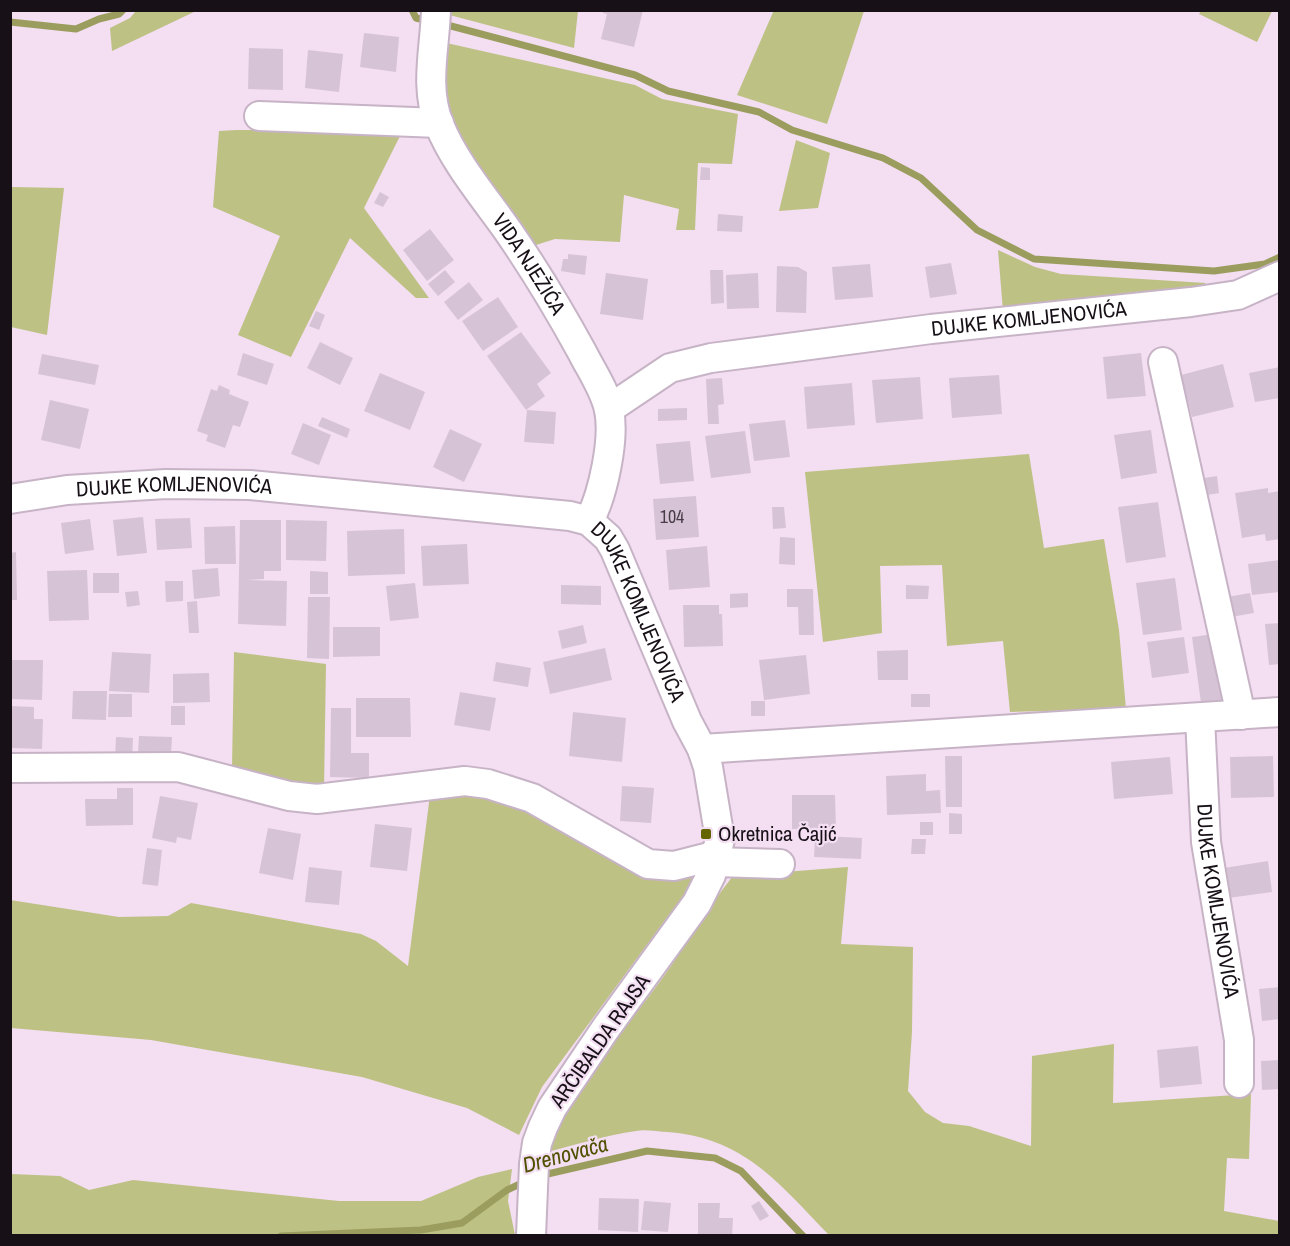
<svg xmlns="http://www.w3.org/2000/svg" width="1290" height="1246" font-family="'Archivo Narrow',sans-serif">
<rect width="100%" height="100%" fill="#f3def2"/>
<!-- green -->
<path fill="#bec184" d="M442,10L578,11L574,48L442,13Z
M774,10L864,11L827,124L737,95Z
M136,11V10L196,11L112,51L110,28L130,18Z
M1201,11V10L1272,11L1257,42L1199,14Z
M442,42L635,85L662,99L738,114L732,164L698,163L695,230H676L679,209L624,195L620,242L555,239L536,245C498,195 450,148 442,84C440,71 442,56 442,42Z
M236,130H403L364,208L429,298H416L350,238L291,357L238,335L280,236L213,207L219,131Z
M796,140L830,153L818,208L779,211Z
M11,187L64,188L47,335L11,327Z
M998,250L1035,267L1061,274L1206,283L1193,292L1003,311Z
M1029,454L1044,548L1104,539L1119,630L1126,709L1010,712L1003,641L947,646L942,565L880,566L882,633L823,642L805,472Z
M234,652L326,664L324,789H301L232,768Z
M430,795H487L693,873L694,881L542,1087L519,1135L467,1108L362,1077L151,1040L11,1028L10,900L119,917L168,916L191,903L361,934L376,941L408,966Z
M848,867L841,944L913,947L912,1032L908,1091L925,1112L943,1123L969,1126L1031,1146L1032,1056L1114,1044L1113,1103L1251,1094L1249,1159L1227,1158L1224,1211L1279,1221V1235H829C779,1184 745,1138 668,1132C658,1132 646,1129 636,1131C606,1135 576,1145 547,1152C569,1087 626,1030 666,973C689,941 708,907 733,876Z
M512,1169L508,1201L515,1235H11V1174L60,1176L89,1190L133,1180L339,1201H421L478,1177Z"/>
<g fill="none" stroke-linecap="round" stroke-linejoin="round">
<!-- stream -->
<path stroke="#9a9d5d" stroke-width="7" d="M412,10L416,18L420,19
M10,22L76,29L99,19L119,14L123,10
M451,26L635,75L668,91L759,112L792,130L883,158L921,178L977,230L1034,259L1214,271L1265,264L1280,257
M539,1176L647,1151L715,1158L741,1171L803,1236
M281,1236L421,1230L462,1223L507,1190L526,1181"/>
</g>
<!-- building -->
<path fill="#d7c3d6" d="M603,10H643L634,47L601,39L607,14L603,13Z
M364,33L399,37L396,72L360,67Z
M249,48L283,49V90L248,89Z
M308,50L343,54L339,92L305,88Z
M701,167L710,168V180H700Z
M380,192L389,197L383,207L374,203Z
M718,214L743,216L742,232L717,231Z
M430,229L454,260L427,281L403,250Z
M568,254L587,256L585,275L561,271L563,259H568Z
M951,263L957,294L930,298L925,267Z
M870,264L873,297L835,300L832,267Z
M777,266L798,267L807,272L806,313L776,312Z
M445,270L455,282L438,296L428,284Z
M710,270H723L724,303L711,304Z
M606,273L648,279L643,320L600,314Z
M758,273L759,308L727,309L726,275Z
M469,282L483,300L458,320L444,302Z
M498,297L518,327L483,351L462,321Z
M316,311L325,315L319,330L309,326Z
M521,332L551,373L537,384L545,396L526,410L487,356Z
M320,342L353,358L340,385L307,368Z
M243,353L274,364L267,385L237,375Z
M1141,353L1146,396L1107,399L1103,357Z
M42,354L99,365L95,385L38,374Z
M1223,364L1234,407L1192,417L1181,375Z
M1280,367V398L1255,402L1249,373Z
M380,373L425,392L410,430L364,411Z
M999,375L1002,414L952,418L949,378Z
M920,377L923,419L876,423L872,380Z
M722,378L724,404L718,405L719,424H708L706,379Z
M852,383L855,425L807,429L804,387Z
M219,385L230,390L229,394L249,402L240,427L233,425L225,448L206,441L208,435L197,431L211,389L217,391Z
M50,400L89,409L80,449L41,440Z
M687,408V420L658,421V409Z
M527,410L556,412L554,444L524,442Z
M322,417L350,429L347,438L318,426Z
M785,420L790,457L754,461L749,424Z
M303,423L331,435L319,465L291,454Z
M450,429L482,444L464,482L433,467Z
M1151,430L1157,473L1121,479L1114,435Z
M745,431L751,473L711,478L705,436Z
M690,441L694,481L660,484L656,444Z
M1217,476L1219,493L1201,496L1198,479Z
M1268,488V493L1280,491V539L1266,541L1265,534L1242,538L1235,493Z
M696,496L699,537L656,540L653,499Z
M1158,502L1166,557L1126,563L1118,507Z
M772,507H784L786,528L773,529Z
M143,517L147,553L117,556L113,520Z
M190,518L192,548L157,550L155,519Z
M90,519L94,550L65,554L61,523Z
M240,520H281V571H264V579L246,580L287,581L286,626L238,624Z
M286,520L327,521L326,561L286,560Z
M235,526L236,564H205L204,527Z
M404,529L405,574L348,576L347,531Z
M780,537L795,538V565L779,564Z
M467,544L469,584L423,586L421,546Z
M707,546L710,587L669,590L666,550Z
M16,552L17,600H10V553Z
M1280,560V592L1252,595L1248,564Z
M218,568L220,596L194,599L192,570Z
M87,570L89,620L49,621L47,571Z
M310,571L328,572V594H310Z
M93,573H119V593H93Z
M1175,578L1182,630L1143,635L1136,583Z
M165,581H183V601L166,602Z
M415,583L419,618L390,621L386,586Z
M561,585L601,586V605L561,604Z
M906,585L929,586L928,599H906Z
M787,589H813L814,635H799L798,607H787Z
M138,591L140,605L127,607L125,592Z
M748,593V607L730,608V594Z
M1250,593L1254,613L1231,617L1227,597Z
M308,597H330L329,659L307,658Z
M197,601L199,633H189L187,602Z
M683,605H719V614H722L723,646L684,647Z
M1280,623V664L1269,665L1265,624Z
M583,625L587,643L562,649L558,631Z
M333,627H380V656L333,657Z
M1214,634L1223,700L1201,703L1192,637Z
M1184,637L1189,673L1152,678L1147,642Z
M605,648L612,680L550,694L543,662Z
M908,650V680H878L877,651Z
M112,652L151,654L149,693L109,691Z
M806,655L810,694L764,700L759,660Z
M10,660H43L42,700L10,699Z
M496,662L531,668L528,687L493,681Z
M209,673L210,702L173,703V674Z
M73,691H107L106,720L72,719Z
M460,692L496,698L490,731L454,725Z
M109,694H132V717H108Z
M911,694H930V707H911Z
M356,698H410L411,737H356Z
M751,701H765V716H751Z
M10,706L34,707V719H43L42,749L10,748Z
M171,706H185V725H171Z
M331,708H351V753H369V778L330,777Z
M573,712L626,718L622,762L569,756Z
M139,736L172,737L171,755L138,754Z
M116,737L133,738L132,759L115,758Z
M945,756H962V807H946Z
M1273,756L1274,797L1231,798L1230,757Z
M1170,757L1173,794L1114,799L1111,762Z
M926,774V791L940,790L941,813L887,815L886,776Z
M622,786L654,788L651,823L620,821Z
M117,788H133V825L86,826L85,799H117Z
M792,795H835L836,828L792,829Z
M160,796L198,803L191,840L177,837L176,843L152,838Z
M949,813L962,814V834H949Z
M920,822H933V835H920Z
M375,824L412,828L407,871L370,867Z
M268,828L301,834L293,880L259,873Z
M823,836L862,838L861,859L814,857L815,840H822Z
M912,839H926L925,854H911Z
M147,848L162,850L158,886L142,884Z
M1268,861L1272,892L1228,898L1224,868Z
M309,867L342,871L339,905L305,902Z
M1280,987V1019L1262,1021L1259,989Z
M1198,1046L1202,1084L1160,1088L1157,1050Z
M1280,1060V1089L1262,1090L1261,1061Z
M599,1198L639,1199L638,1232L598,1230Z
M644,1201L671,1203L668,1232L641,1230Z
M759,1201L769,1216L760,1221L751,1206Z
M698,1203H720L719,1218H733L732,1236L698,1235Z"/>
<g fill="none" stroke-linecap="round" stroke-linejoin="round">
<defs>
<g id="minor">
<path id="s1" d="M436,10C435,48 424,87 439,124C454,162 484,197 508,231C535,270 559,310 582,352C591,370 605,390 609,410C615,439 603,495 589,521"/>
<path d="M259,116L439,123"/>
<path d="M1163,362L1241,715"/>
<path id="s2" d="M609,409L670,368L711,358L931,329L1191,302L1238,295L1280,276"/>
<path id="s3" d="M10,499L67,490L166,484L250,485L570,516L589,521L608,538L615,550L687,721L702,749L708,767L720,839L711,875L697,903L606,1028L552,1108L543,1127L537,1143L534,1164L531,1236"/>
<path id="s4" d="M1200,718L1206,842L1239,1040V1083"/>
<path d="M702,749L1280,712"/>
<path d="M10,768L178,767L289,796L317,799L465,781L488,784L532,798L648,864L674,866L717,855"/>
<path d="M715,862L780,864"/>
</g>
</defs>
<!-- minor casing -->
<use href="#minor" stroke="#c7b3c6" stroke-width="32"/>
<!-- minor -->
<use href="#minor" stroke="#fff" stroke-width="28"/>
</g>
<!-- markers -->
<rect fill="#646400" stroke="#f3def2" stroke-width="2" x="700" y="828" width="12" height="12" rx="3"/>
<g text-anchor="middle" stroke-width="4.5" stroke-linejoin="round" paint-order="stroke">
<!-- number labels -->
<g font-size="18" fill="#473d47">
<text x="672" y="523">104</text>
</g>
<!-- street labels -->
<g font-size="21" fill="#171017" stroke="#f3def2">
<text dy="7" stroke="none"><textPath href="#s1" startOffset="282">VIDA NJEŽIĆA</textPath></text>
<text dy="7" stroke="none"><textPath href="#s2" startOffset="436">DUJKE KOMLJENOVIĆA</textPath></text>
<text dy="7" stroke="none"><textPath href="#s3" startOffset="165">DUJKE KOMLJENOVIĆA</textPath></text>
<text dy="7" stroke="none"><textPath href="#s3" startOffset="687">DUJKE KOMLJENOVIĆA</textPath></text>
<text dy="7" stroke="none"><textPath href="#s4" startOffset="184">DUJKE KOMLJENOVIĆA</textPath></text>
<text transform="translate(600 1041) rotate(-55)" y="7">ARČIBALDA RAJSA</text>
</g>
<!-- poi labels -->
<g font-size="21" fill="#171017" stroke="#f3def2" text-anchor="start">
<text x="718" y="841">Okretnica Čajić</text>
</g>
<!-- water labels -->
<g font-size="22" font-style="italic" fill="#4f5000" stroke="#f3def2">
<text transform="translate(565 1154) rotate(-15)" y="8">Drenovača</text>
</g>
</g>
<!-- border -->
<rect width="1290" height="1246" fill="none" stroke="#171017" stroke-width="24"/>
</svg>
